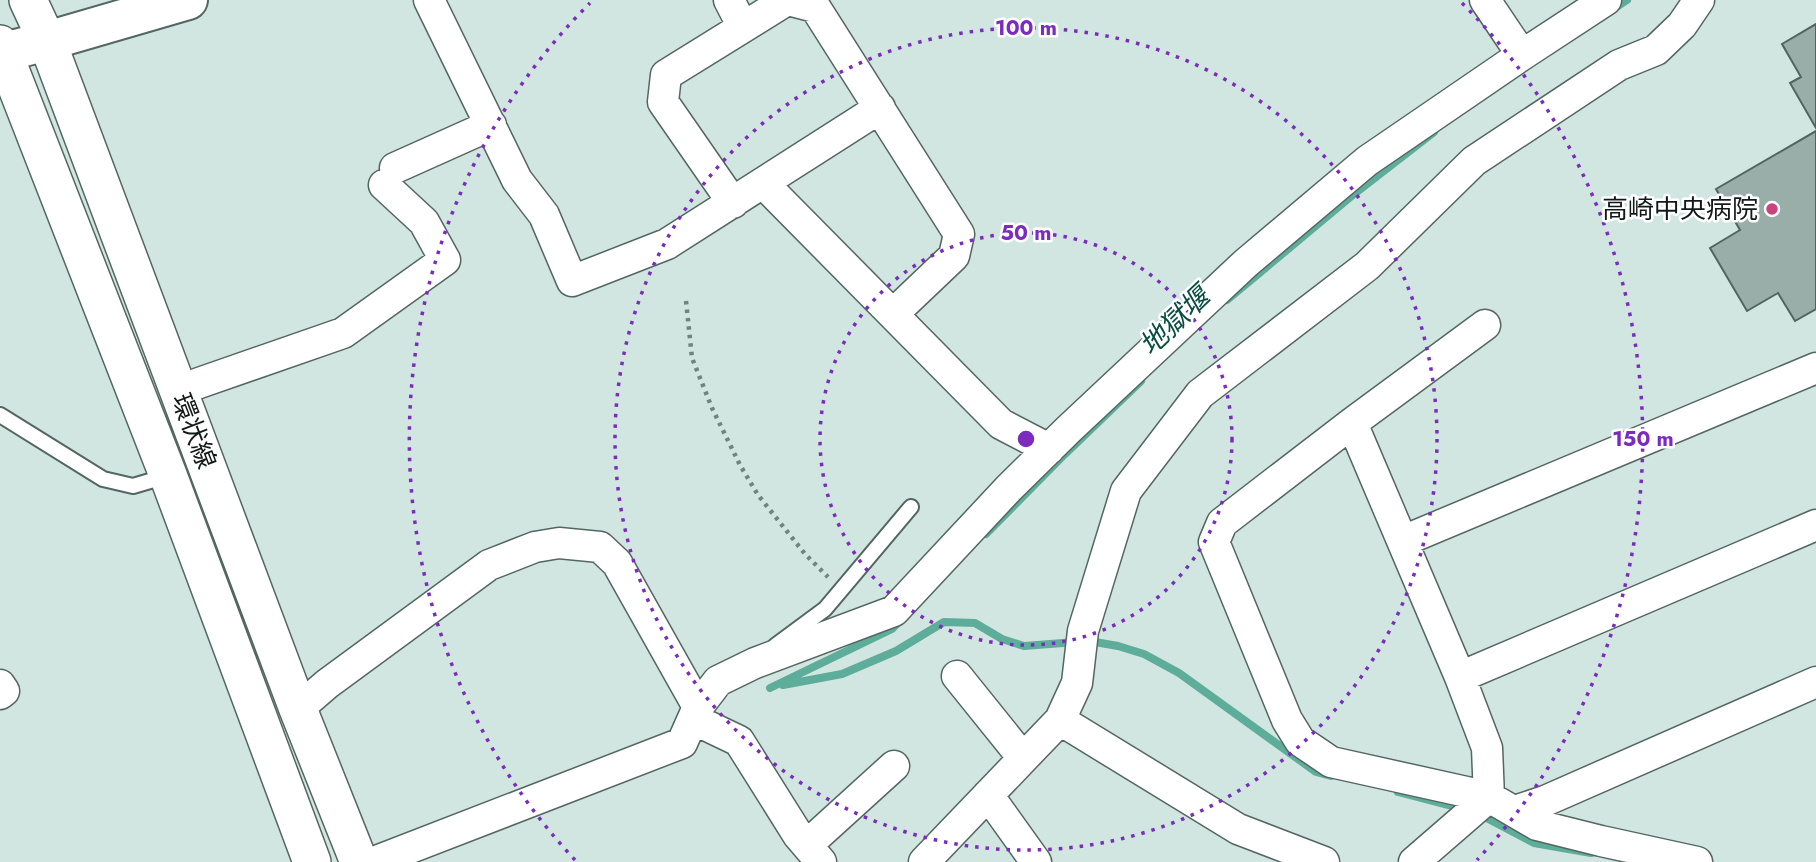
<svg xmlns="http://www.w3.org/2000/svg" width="1816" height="862" font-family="Jost,'Noto Sans JP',sans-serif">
<rect width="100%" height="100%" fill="#d1e6e0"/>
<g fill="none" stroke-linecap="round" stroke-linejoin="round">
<!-- stream -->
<path stroke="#5ead9b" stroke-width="8" d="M1612,10L1627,0
M1227,300L1354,194L1434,132
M986,534L1065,454L1141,381
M1089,641L1118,646L1144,654L1179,673L1316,772L1331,776
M783,685L842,674L896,651L944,622L975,623L1002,639L1024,646L1076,642
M770,688L892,629L900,621
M1398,792L1463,809
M1479,814L1534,843L1591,853"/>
</g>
<!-- building -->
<path fill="#9aaea9" stroke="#52645f" stroke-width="2" d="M1816,24V128L1790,83L1801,77L1782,44Z
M1816,131V309L1795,321L1778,293L1747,311L1710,248L1740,230L1716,189Z"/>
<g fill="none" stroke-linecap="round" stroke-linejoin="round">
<defs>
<path id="service" d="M0,415L103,479L133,486L167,476
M775,646L825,609L911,507"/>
<path id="minor" d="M429,0L517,180L544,215L572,281L667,244L880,108
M729,0L743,27
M788,0L815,7L959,234L954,256L893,314
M1485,0L1522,55
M395,168L491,125
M763,183L1001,424L1049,449
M733,203L663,102L666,75L787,0
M1485,325L1352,423L1222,523L1214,542L1287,720L1300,741L1331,762L1489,797L1537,825L1601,841L1697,862
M179,390L343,333L445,260L424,222L384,185
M1352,423L1460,677L1487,748L1489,797L1414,862
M1403,541L1816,368
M957,676L1023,758
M1460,677L1816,525
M0,685L4,691L0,694
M298,709L327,684L489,565L535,547L559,543L600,547L617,563L698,707
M693,719L739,741L798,835L821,862
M1060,720L1238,829L1324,862
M988,795L1036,862
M1515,811L1545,801L1816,682
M807,845L894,766
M374,862L682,743L698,707L718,681L755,663L894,611L1009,488L1069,429L1246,263L1367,161L1522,55L1606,0
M924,862L1060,720L1077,683L1083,631L1126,491L1200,394L1367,266L1474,161L1619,65L1656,50L1682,25L1699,0"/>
<path id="tertiary" d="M28,0L47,41L298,709L359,862
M0,44L168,475L312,862"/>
<path id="primary" d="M0,53L47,41L188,0"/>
</defs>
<!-- service casing -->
<use href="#service" stroke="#546661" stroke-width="18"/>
<!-- minor casing -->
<use href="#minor" stroke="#546661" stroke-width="33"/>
<!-- tertiary casing -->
<use href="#tertiary" stroke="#546661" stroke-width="40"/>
<!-- primary casing -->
<use href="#primary" stroke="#546661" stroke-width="42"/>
<!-- path -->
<path stroke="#73827e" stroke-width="4.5" stroke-dasharray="3.5 5" stroke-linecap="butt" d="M686,301L692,358L712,408L740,465L758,495L805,554L828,577"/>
<!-- service -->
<use href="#service" stroke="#fff" stroke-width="14"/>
<!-- minor -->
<use href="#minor" stroke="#fff" stroke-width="30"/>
<!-- tertiary -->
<use href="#tertiary" stroke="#fff" stroke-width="37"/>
<!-- primary -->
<use href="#primary" stroke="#fff" stroke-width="38"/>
</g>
<!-- distance rings -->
<g fill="none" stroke="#7b2cbf" stroke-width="3.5" stroke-dasharray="3.5 7">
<circle cx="1026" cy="439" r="206"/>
<circle cx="1026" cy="439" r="411"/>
<path d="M575 860A617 617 0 0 1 590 3M1462 3A617 617 0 0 1 1477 860"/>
</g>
<!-- markers -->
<circle fill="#ca427e" stroke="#fff" stroke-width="2.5" cx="1772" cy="209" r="7"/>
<g text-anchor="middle" stroke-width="5" stroke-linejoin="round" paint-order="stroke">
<!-- poi labels -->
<g font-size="26" fill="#121a18" stroke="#fff" text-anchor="end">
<text x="1758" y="218">高崎中央病院</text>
</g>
<!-- street labels -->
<g font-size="26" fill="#121a18" stroke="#fff">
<text transform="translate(194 431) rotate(69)" y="9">環状線</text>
</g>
<!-- water labels -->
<g font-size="28" font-style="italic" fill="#084f43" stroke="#fff">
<text transform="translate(1174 321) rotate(-44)" y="10">地獄堰</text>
</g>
</g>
<circle cx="1026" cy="439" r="10" fill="#7b2cbf" stroke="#fff" stroke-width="3.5"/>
<g font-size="21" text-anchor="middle" font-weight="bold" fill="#7b2cbf" stroke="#fff" stroke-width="5" stroke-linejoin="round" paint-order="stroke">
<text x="1026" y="35">100 m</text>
<text x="1026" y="240">50 m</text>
<text x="1643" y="446">150 m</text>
</g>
</svg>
